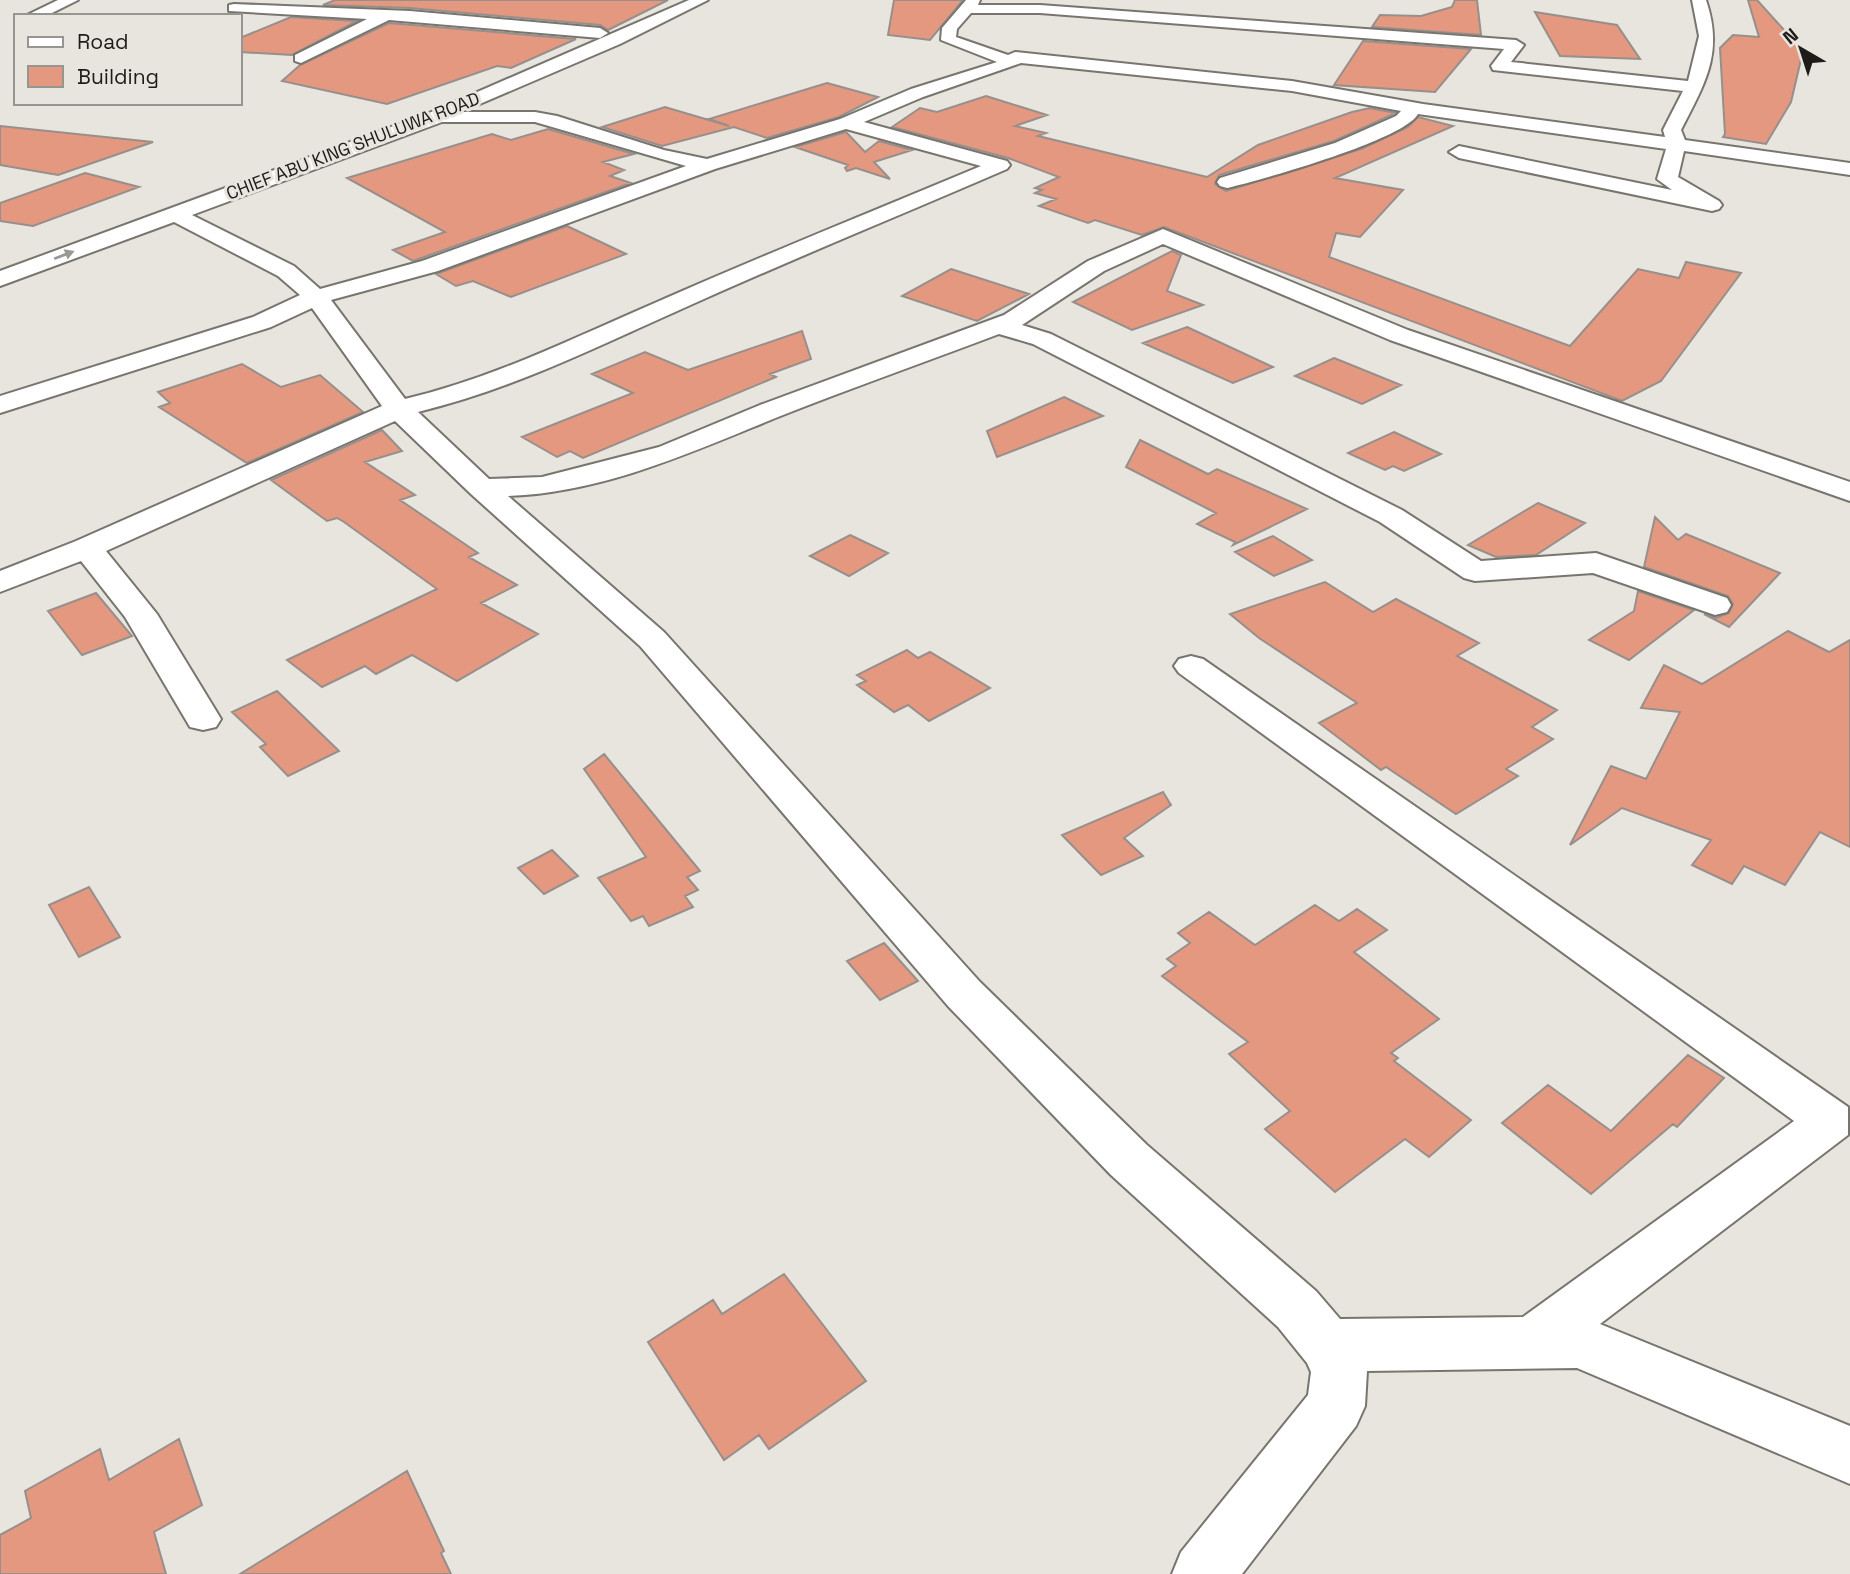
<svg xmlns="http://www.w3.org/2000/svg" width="1850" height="1574" font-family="'Space Grotesk',sans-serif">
<rect width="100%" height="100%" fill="#e8e5de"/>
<!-- building -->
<path fill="#e4987f" stroke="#978f8c" stroke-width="2" d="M335,0H668L608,30L600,25L410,8L323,5Z
M894,0H963L930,40L888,35Z
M1455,0H1477L1481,35L1372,27L1380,15L1421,16L1452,7Z
M1748,0H1757L1803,51L1791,102L1766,144L1723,137L1725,134L1720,48L1733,35L1759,37Z
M1535,12L1617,25L1640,59L1560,56Z
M291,17L357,21L292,55L240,52V38Z
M389,23L576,39L511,68L497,66L387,104L282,81L300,65Z
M1363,41L1471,49L1435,92L1334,85Z
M827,83L878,97L839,117L767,138L734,127L662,146L602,127L665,107L729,126L709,119Z
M986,96L1047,115L1015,126L1046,133L1038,136L1207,177L1258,145L1352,112L1370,108L1396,113L1334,141L1219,175L1215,184L1226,191L1361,149L1408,127L1418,117L1453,126L1335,178L1403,190L1360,237L1336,233L1329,257L1570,346L1638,269L1679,278L1686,262L1741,273L1661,381L1622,401L1164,227L1142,235L1095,220L1088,223L1039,206L1056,199L1035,193L1042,190L1035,188L1059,177L1008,158L892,127L920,108L937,112Z
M0,126L153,142L58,175L0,165Z
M548,129L634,154L603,162L624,170L610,176L631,183L413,261L393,250L445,232L347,178L492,134L511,140Z
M846,132L865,152L879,141L912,150L874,162L890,179L856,168L847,171L845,168L848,165L795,147Z
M85,173L139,187L33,226L0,221V203Z
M567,226L626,254L511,297L473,281L456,286L436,274Z
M1172,251L1181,255L1167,291L1203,305L1132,330L1073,302Z
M951,269L1029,294L977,321L902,296Z
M1187,327L1273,367L1233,383L1143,343Z
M802,331L811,359L770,374L776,377L583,458L570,451L557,457L522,437L633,393L592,374L645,352L688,370Z
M1334,358L1401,385L1362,404L1295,376Z
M242,364L281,387L320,375L363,412L247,463L159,407L170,403L158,392Z
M1064,397L1103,416L997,457L987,431Z
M382,430L402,451L365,462L415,495L400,500L478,553L469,557L517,585L481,603L538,634L457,681L412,655L376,674L365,666L322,687L287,660L437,589L344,522L337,518L327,521L271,480Z
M1394,432L1441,454L1404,471L1393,466L1385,470L1348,453Z
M1140,440L1208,474L1217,469L1307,509L1233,545L1235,542L1197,524L1216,513L1126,467Z
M1538,503L1585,523L1536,555L1496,557L1468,545Z
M1655,517L1678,540L1686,534L1780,573L1729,627L1704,614L1716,618L1729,613L1733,604L1728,596L1644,567Z
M850,535L888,553L849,576L810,556Z
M1273,536L1312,560L1274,576L1235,552Z
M1325,582L1373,612L1396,599L1479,643L1457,656L1557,710L1532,727L1553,739L1506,769L1518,776L1456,814L1386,767L1381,770L1319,723L1357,703L1259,638L1230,614Z
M1638,591L1694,610L1629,660L1589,640L1634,611Z
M96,593L132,636L82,655L48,611Z
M1788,631L1829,652L1850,640V847L1820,832L1785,885L1744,866L1732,884L1692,865L1711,840L1622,808L1570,845L1611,766L1646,779L1680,712L1641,708L1664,665L1702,684Z
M907,650L918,658L930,652L990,688L929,721L908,705L894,712L857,685L866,681L857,675Z
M277,691L339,751L288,776L260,747L266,744L232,712Z
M604,754L700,871L687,877L698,890L685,896L693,907L649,926L643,916L631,921L598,878L646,857L584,769Z
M1163,792L1171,805L1124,838L1143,856L1101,875L1062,835Z
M552,850L578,876L544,894L518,868Z
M89,887L120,937L79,957L49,905Z
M1315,905L1339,921L1357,909L1387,930L1354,952L1439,1019L1391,1053L1398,1058L1394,1061L1471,1120L1429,1157L1405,1139L1335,1192L1265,1129L1290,1111L1229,1054L1248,1042L1162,976L1176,966L1167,959L1190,943L1178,933L1209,912L1255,945Z
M884,943L918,981L880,1000L847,961Z
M1688,1055L1724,1078L1677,1127L1673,1124L1591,1194L1502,1123L1548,1085L1611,1131Z
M784,1274L866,1381L769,1449L759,1435L724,1460L648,1342L713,1300L722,1314Z
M179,1439L202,1505L154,1532L166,1574H0V1535L31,1518L25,1491L100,1449L109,1480Z
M407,1471L444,1551L441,1553L451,1574H240Z"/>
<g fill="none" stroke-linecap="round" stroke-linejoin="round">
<defs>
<path id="minor" d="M58,0H78L46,16H25Z
M689,0H708L620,44L461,112H535L557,116L664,150L707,159L840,119L911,89L997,62L941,40L942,28L966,0H980L978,5H1040L1516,40L1524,45L1511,62L1688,81L1699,36L1692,0H1706C1724,53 1705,83 1681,130L1685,140L1850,163V175L1684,151L1678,177L1719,201L1722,205L1719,209L1712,211L1459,158L1449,152L1459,146L1672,190L1657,179L1666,149L1418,114C1404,140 1261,180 1227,188L1220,186L1217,182L1220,178L1335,143L1396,116L1401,111L1292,91L1021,63L923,97L864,122L1007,161L1010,165L1007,169C896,217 785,262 675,312C587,351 512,389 418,412L489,479L542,477L659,447L760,405L1004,315L1088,261L1163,229L1408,330L1850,482V501L1390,340L1163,244L1104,271L1022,325L1051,334L1402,510L1481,561L1596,553L1727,598L1731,605L1727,612L1715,615L1593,573L1475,581L1464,578L1380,522L1033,344L999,334C925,362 851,388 778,417C692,452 602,493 508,496L664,632L980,982L1147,1145L1316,1291L1340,1319L1523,1317L1794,1121L1179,673L1174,666L1179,659L1191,656L1203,659L1848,1107V1135L1600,1324L1850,1426V1484L1577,1368L1367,1371L1365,1406L1356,1426L1242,1574H1172L1181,1552L1308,1395L1311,1372L1307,1363L1278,1327L1111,1175L948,1006L640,646L471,494L395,421L106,551L157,614L221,719L216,727L203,730L190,727L125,617L81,561L0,592V571L76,541L382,406L312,308L271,327L0,413V396L253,317L300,295L278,276L174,222L0,286V271L429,113ZM971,13H1040L1504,49L1491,66L1493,70L1683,91L1663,130L1665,137L1423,104L1292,81L1015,52L1008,55L956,37L957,29ZM442,122H535L686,166L422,261L320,289L294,266L192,215ZM846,129L981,166C873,211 764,255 657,302C573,338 494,378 405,399L331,300L438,271L715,169Z
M234,4L410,11L600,28L608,33L600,38L389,20L301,63L295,61V55L367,19L229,11V5Z"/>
</defs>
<!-- minor casing -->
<use href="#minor" stroke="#78756e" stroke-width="4"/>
<!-- minor -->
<use href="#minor" fill="#fff" fill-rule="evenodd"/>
</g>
<!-- one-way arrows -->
<defs><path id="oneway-solid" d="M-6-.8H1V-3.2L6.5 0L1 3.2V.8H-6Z" transform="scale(1.75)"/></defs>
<use fill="#999998" href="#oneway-solid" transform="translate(64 255) rotate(-21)"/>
<g text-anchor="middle" stroke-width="6" stroke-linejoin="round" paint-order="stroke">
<!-- far-street labels -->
<g font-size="18" fill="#1d1c19" stroke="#e8e5de">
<text transform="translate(353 146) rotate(-21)" y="6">CHIEF ABU KING SHULUWA ROAD</text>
</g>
</g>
<!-- legend -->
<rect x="14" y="14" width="228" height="91" fill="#e8e5de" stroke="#97958f" stroke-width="2"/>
<rect x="28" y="37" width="35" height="10" fill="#ffffff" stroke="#97958f" stroke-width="2"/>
<text x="77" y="49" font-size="21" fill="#1d1c19">Road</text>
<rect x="28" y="66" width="35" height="21" fill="#e4987f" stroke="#97958f" stroke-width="2"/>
<text x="77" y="84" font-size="21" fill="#1d1c19">Building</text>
<!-- north arrow -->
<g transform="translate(1801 49) rotate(321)" stroke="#e8e5de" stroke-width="5" paint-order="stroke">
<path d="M0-5L12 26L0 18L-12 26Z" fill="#1d1c19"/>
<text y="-10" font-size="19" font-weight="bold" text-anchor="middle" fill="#1d1c19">N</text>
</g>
</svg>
